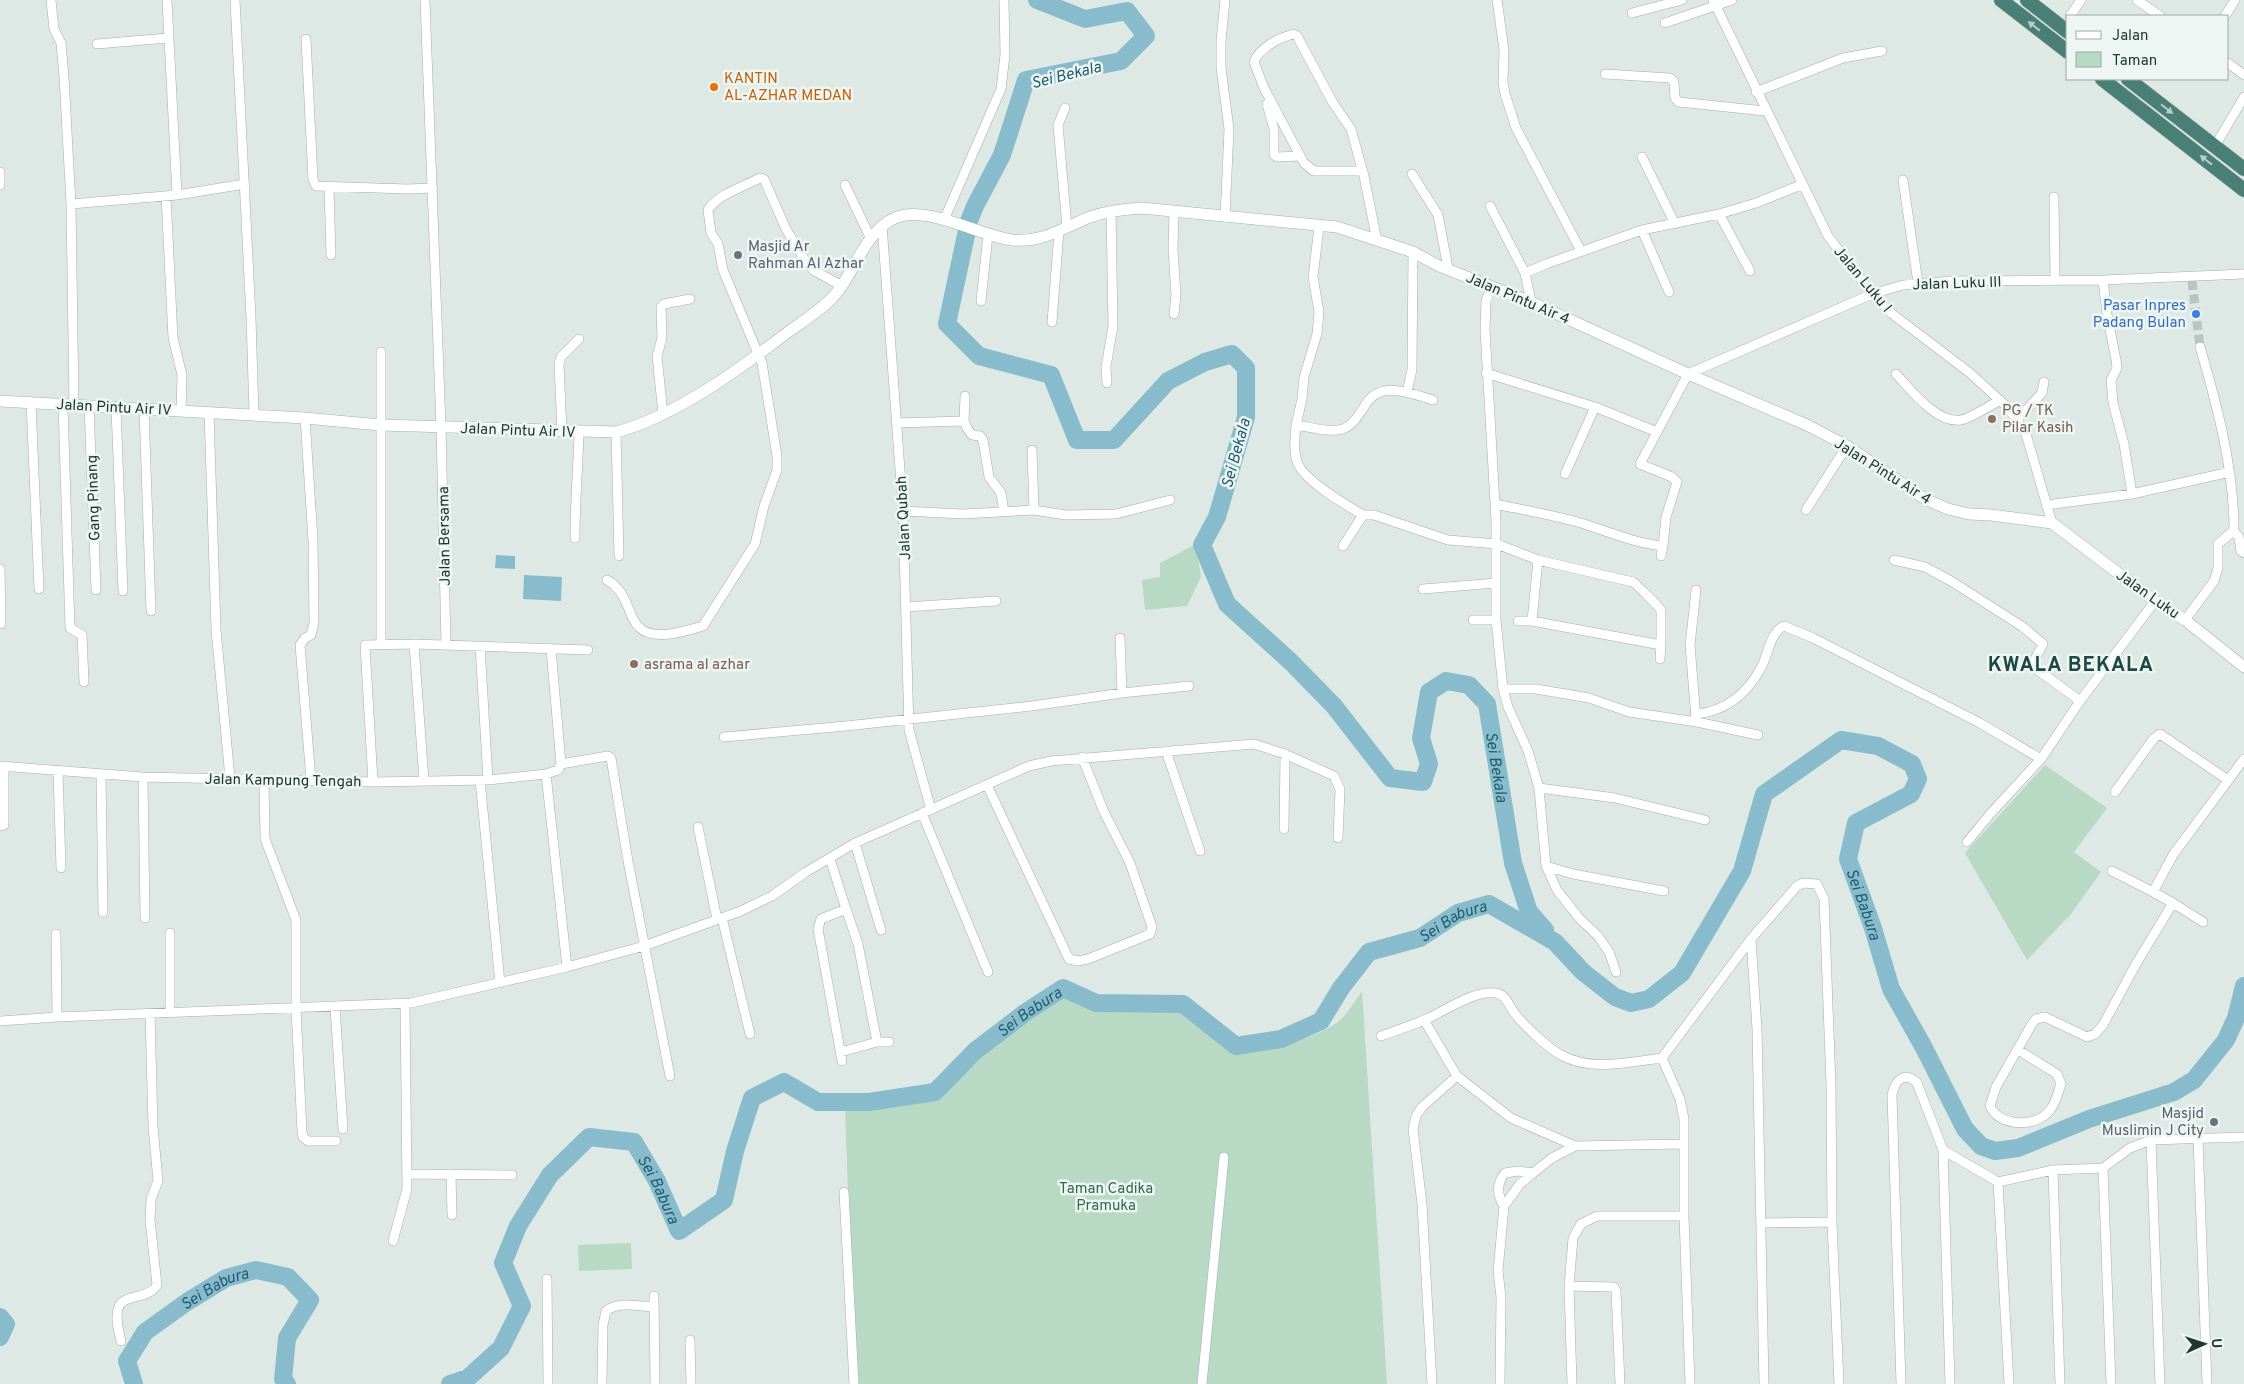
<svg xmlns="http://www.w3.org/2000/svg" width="2244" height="1384" font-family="Overpass,sans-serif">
<rect width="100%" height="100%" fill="#dee9e5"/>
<!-- green -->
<path fill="#b8d9c3" d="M1196,544L1201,577L1187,606L1145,610L1142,580L1160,577V563Z
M2045,765L2107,808L2074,852L2101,872L2071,914L2027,960L1965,853Z
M1362,991L1387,1384H855L845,1108L938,1097L994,1044L1063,994L1097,1009L1183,1010L1234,1053C1270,1048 1307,1043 1338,1022C1347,1015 1355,1001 1362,991Z
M631,1243L632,1269L579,1271L578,1245Z"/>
<!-- water -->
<path fill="#88bccc" d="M496,555L515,556V569L495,568Z
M524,575L562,577L561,601L523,599Z"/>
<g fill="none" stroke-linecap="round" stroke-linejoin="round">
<!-- river -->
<g stroke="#88bccc" stroke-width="18">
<path id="s1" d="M1037,0L1085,19L1127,11L1146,36L1121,61L1026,80L1002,155L975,206L969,221L947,324L979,356L1051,375L1077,440H1114L1168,381L1205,362L1232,354L1246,368V417L1217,517L1202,545L1227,604L1291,662L1334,706L1390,778L1423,782L1429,764L1421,738L1429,692L1446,681L1469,685L1487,704L1513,863L1529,912L1545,930"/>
<path d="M0,1317L6,1324L0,1337"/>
<path id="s2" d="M134,1384L127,1361L145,1332L187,1302L226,1278L256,1270L288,1277L310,1300L287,1338L283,1379L287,1384"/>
<path id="s3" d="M450,1384L468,1378L501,1348L522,1306L503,1263L518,1226L550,1175L589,1137L634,1142L657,1181L679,1231L724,1200L735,1151L752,1098L784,1082L818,1102H869L935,1092L975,1051L1026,1012L1063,988L1096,1003L1183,1004L1236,1046L1281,1039L1321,1021L1341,988L1369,952L1420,938L1458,913L1489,904L1555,942L1583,972L1615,997L1631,1003L1649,999L1682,973L1742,871L1764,794L1841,740L1878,746L1912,764L1918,779L1911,794L1856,823L1848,859L1873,928L1891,989L1923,1046L1965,1129L1981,1146L1995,1151L2018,1148L2089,1119L2174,1092L2194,1080L2226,1040L2236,1018L2244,986"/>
</g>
<!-- minor-tunnel -->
<path stroke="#b8c5c1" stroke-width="9" stroke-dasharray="9 4.5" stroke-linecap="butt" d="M2192,281L2200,347"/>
<defs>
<path id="minor" d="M51,0L54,29L61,43L64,77L71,204L74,405
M235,0L251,318L254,415
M425,0L441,427L446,645
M1497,0L1504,50L1503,82L1505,94L1516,128L1581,251
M1713,0L1828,236L1872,294L1891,313L1970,373L2006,406L2017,420L2026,434L2052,523
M2137,0L2160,16
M1632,13L1682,0
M2070,16L2081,0
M2225,16L2235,0
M1665,23L1732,0
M306,39L313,180L316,186L407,189L433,188
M97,44L168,38
M2228,63L2244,75
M1605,74L1670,78L1674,82L1675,98L1679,102L1765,111
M1756,92L1843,58L1882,51
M1267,104L1274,129V155L1277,157L1300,156
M1065,108L1058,125L1067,227
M2215,146L2244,97
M1642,157L1675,224
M1361,171H1314L1304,163L1264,88L1254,62C1259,48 1279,38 1293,34L1297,36L1333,103L1351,129L1364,176L1377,241
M0,172V185
M1412,174L1438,215L1448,268
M1903,180L1918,283
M845,185L871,239
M329,188L331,255
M177,195L245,184
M166,196L173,338L182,375L181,410
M2054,197L2055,280
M71,204L177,195L167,0
M1490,206L1525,273
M1174,211L1173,249L1176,295L1174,314
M1719,214L1750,271
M1225,217L1229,129L1221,68V41L1225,0
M944,220L1001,89L1005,55L1004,0
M882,225L903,511L909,730L931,810
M1642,230L1669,292
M2103,280L2107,314L2116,360L2117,368L2111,380L2113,403L2124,444L2132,494
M1492,286L1486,301L1485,330L1496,521V620L1503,689L1508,707L1528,751L1539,788L1546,866L1557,890L1579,918L1598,936L1609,952L1616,972
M981,301L988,234
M1531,302L1525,273L1546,264L1642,230L1719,214L1756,203L1801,185
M1052,322L1059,231
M1486,373L1595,407L1657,432
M1896,374C1911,390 1937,424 1961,420C1971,418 1989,406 1999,401
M1107,383L1106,367L1113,326L1111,211
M1407,392L1412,370L1413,252
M965,396L964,421L967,428L972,435L980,436L983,440L989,477L1001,493L1004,512
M31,403L39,589
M63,405L70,628L82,635L84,682
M89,406L96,590
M116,408L123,591
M144,409L151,611
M209,412L216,630L230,778
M663,414L657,356L662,338L661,307L664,304L690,299
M305,418L313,540L314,623L311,635L305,638L300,645L311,780
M2017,420L2042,393L2044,382
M897,423L964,421
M1296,425L1302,399L1304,377L1317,334L1319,312L1313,277L1319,227
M562,432L559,364L561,357L579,339
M616,432L619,556
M1032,450L1034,510
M1565,474L1595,407
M1495,504C1524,510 1553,515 1581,523C1609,532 1634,543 1663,546L1661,556
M2046,505L2132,494L2230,472
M1806,510L1847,446
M903,511L963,514L1034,510L1066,515L1116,514L1170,500
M1363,515C1346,505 1306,482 1298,464C1293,452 1295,438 1296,425C1310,427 1329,433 1343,429C1353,425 1358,416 1364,407C1379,379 1409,393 1433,400
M2233,531L2239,537L2241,551L2244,553
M575,538C575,502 578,468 579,433
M1343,546L1363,515H1374L1448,540L1497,544L1538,560L1633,582C1637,585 1659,607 1661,610V645L1532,621L1538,560
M1663,546L1666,517L1677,482L1672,477L1640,464L1688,374L1872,294L1903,285L1952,281L2103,280L2244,274
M1894,560L1925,567L1951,581L2023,627L2043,644L2034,661L2035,668L2080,701
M0,569L1,624
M607,580C618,586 623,595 628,607C631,613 633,622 639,627C653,642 686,631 703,626L755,544L764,506L777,470V456L762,363L723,270L718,244L711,233L708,210C718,194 743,187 760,178L764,179L786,229L803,257L813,270L842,286
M1423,589L1496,583
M1696,590L1690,645L1696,719
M906,607L996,601
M1473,620H1496
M2185,620L2214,581L2218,568V544L2233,531L2234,526C2233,465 2217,405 2200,347
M1518,621H1532
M1120,638L1122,693
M381,644V352
M414,644L424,781
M480,646L488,780
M551,649L561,764
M1660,659L1661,645
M1503,689H1536L1589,698L1629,712L1697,722L1758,735
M1696,714C1726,711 1748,693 1762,666C1768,654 1771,631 1784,626L1813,638L1980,723L2041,759
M724,737L846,726L1032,706L1122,693L1189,686
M1166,751L1200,851
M561,764L608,756L611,758L628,861L670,1076
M0,766L143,777L373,782L488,780L546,774L558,770L561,764
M58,772L61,868
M101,774L103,912
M546,774L567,967
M143,777L145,918
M264,779L265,839L296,920V1009L302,1131L303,1137L308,1141H336
M480,780L500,983
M373,782L365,645L414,644L588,650
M987,785L1069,959L1078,961L1088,959L1150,934L1152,927L1130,863L1104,812L1082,757
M1539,788L1615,798L1705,820
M2115,792L2154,738L2160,734L2228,780
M922,813L988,972
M0,826L4,825V766
M698,827L717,919
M1284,829L1285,754
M1967,842L1991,813L2041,759L2080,701L2155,601
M855,843L881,930
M830,859L846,909L821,919L818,929L842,1061
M1546,866L1573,874L1664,891
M2112,871L2153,892
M2173,903L2203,922
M846,909L858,944L877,1042H889
M722,918L750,1034
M56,934L57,1017
M1751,939L1757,1029L1764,1384
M335,1007L343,1129
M170,1013V933
M1424,1020L1457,1076L1511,1118L1575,1146L1683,1144
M0,1021L57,1017L411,1003L567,967L644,946L741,911L772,896L806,872L855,843L1029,766L1051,761L1254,744L1285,754L1334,776L1340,789L1338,838
M1381,1036C1395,1031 1410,1026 1424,1020C1446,1011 1471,991 1495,993C1506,994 1508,1004 1513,1011C1520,1022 1549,1049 1561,1055C1592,1072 1629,1062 1662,1058L1751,939L1797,886L1803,883L1817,884L1824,899L1831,1085L1832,1222L1839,1384
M2018,1050L2057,1074L2061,1084C2058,1092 2056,1103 2050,1110C2037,1128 1999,1127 1990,1106L1996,1087L2032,1024L2036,1019L2045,1017L2087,1037L2095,1034L2103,1025L2136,964L2173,903L2153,892L2173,855L2244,759
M841,1052L877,1042
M1662,1058L1680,1099L1684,1119V1216L1690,1384
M2198,1139L2207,1384
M2151,1140L2160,1384
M1943,1150L1950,1384
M2103,1168L2111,1384
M2053,1170L2060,1384
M407,1174L512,1175
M451,1174L452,1215
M844,1192L854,1384
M1504,1206C1497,1195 1496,1184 1505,1173L1518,1171L1533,1173
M1761,1223L1832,1222
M393,1241L407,1189L405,1003
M547,1279L548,1384
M1569,1286L1614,1287L1616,1291L1620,1384
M654,1296L655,1384
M690,1340L691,1384
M121,1341C119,1332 115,1319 118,1309C122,1293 149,1300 157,1285L150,1220L151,1199L158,1181L153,1127L150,1014
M602,1384L603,1325L606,1311C619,1301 637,1306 653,1307
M1202,1384L1224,1157
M1432,1384L1422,1204L1413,1129L1416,1116L1422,1107L1457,1076
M1500,1384L1501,1297L1498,1271L1504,1206L1520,1184L1533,1173L1552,1158L1575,1146
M1572,1384L1569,1286L1573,1238L1581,1224L1597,1216H1684
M1901,1384L1892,1095C1895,1081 1904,1070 1917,1083L1943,1150L1998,1182
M2009,1384L1998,1182L2053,1170L2103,1168L2130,1148L2151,1140L2244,1137"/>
<path id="secondary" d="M0,401L305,418L380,425L616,432C674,417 740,369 788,332C802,322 818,312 830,300C855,276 862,233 895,218C926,204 980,236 1012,240C1042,243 1063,228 1090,217C1107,211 1124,209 1142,208L1337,227L1413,252L1439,266L1531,302L1688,374L1807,425L1847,446L1925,499L1948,509L1969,514L1991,515L2052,523L2155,601L2185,620L2244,667"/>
<path id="trunk" d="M2001,0L2068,52
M2027,0L2068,32
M2102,79L2244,190
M2128,79L2244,169"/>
</defs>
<!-- minor casing -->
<use href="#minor" stroke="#a2b0ac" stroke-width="10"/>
<!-- secondary casing -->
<use href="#secondary" stroke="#9eb4ae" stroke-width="12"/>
<!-- trunk casing -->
<use href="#trunk" stroke="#bcc3c2" stroke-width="15"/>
<!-- minor -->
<use href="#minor" stroke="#fff" stroke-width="9"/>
<!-- secondary -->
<use href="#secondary" stroke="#fff" stroke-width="11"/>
<!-- trunk -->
<use href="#trunk" stroke="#4a7f76" stroke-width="14"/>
</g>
<!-- one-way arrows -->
<defs><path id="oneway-solid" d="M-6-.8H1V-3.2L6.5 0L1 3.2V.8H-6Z" transform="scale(1.25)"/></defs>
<g fill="#b5ccc7">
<use href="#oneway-solid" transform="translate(2034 26) rotate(-142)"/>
<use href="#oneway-solid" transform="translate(2167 109) rotate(38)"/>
<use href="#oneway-solid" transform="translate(2206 160) rotate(-142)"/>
</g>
<!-- markers -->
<circle fill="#e8710a" stroke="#eef6f3" stroke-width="2" cx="714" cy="87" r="5"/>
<g fill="#6b7280" stroke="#eef6f3" stroke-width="2">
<circle cx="738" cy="255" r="5"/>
<circle cx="2214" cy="1122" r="5"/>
</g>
<circle fill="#3f7fe0" stroke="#eef6f3" stroke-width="2" cx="2196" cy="314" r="5"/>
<g fill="#8d6e63" stroke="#eef6f3" stroke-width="2">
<circle cx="1992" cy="419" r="5"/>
<circle cx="634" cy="664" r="5"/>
</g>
<g text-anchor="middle" stroke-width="5" stroke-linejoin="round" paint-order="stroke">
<!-- food labels -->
<g font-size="15" fill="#c56008" stroke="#eef6f3" text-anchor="start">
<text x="724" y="83">KANTIN<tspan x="724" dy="17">AL-AZHAR MEDAN</tspan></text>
</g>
<!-- worship labels -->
<g font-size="15" fill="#5b616d" stroke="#eef6f3" text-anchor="start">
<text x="748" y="251">Masjid Ar<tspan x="748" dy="17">Rahman Al Azhar</tspan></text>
<text x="2204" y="1118" text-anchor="end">Masjid<tspan x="2204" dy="17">Muslimin J City</tspan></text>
</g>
<!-- street labels -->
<g font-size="15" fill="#213733" stroke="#eef6f3">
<text transform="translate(1863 279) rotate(50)" y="5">Jalan Luku I</text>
<text transform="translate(1957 283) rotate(-2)" y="5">Jalan Luku III</text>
<text transform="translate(1518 298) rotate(23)" y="5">Jalan Pintu Air 4</text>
<text transform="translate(114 407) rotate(3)" y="5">Jalan Pintu Air IV</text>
<text transform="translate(518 430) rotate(2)" y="5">Jalan Pintu Air IV</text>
<text transform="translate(1883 471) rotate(32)" y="5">Jalan Pintu Air 4</text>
<text transform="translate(93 498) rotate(-92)" y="5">Gang Pinang</text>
<text transform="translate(903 518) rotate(-93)" y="5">Jalan Qubah</text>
<text transform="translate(444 536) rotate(-91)" y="5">Jalan Bersama</text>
<text transform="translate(2148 594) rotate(35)" y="5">Jalan Luku</text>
<text transform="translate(283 780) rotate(1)" y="5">Jalan Kampung Tengah</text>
</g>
<!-- shop labels -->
<g font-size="15" fill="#366cbe" stroke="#eef6f3" text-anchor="end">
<text x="2186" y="310">Pasar Inpres<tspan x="2186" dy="17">Padang Bulan</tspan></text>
</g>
<!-- education labels -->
<g font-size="15" fill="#785e54" stroke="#eef6f3" text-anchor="start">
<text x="2002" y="415">PG / TK<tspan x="2002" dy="17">Pilar Kasih</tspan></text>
<text x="644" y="669">asrama al azhar</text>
</g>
<!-- park labels -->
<g font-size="15" fill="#2d6c4a" stroke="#eef6f3">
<text x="1106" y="1193">Taman Cadika<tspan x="1106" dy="17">Pramuka</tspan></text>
</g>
<!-- water labels -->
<g font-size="16" font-style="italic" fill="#1f5c6f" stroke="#eef6f3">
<text transform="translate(1066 74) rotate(-14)" y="6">Sei Bekala</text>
<text transform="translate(1235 453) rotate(-75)" y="6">Sei Bekala</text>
<text dy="6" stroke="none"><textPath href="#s1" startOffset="1660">Sei Bekala</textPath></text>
<text dy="6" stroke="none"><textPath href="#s3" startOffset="2255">Sei Babura</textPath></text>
<text dy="6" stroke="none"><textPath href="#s3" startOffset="1431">Sei Babura</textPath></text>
<text dy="6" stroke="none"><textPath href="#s3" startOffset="935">Sei Babura</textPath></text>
<text dy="6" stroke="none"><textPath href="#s3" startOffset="411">Sei Babura</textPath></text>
<text dy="6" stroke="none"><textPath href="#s2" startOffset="141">Sei Babura</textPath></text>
</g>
<!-- district labels -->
<g font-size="20" font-weight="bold" letter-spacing="1" fill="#1e4841" stroke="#eef6f3">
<text x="2071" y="671">KWALA BEKALA</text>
</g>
</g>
<!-- legend -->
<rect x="2066" y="15" width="162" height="65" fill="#eef6f3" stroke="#9caaa6"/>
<rect x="2076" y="31" width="25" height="8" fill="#ffffff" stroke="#9caaa6"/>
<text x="2112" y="40" font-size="15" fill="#213733">Jalan</text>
<rect x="2076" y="52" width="25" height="15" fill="#b8d9c3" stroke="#9caaa6"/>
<text x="2112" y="65" font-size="15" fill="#213733">Taman</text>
<!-- north arrow -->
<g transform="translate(2204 1344) rotate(87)" stroke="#eef6f3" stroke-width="4" paint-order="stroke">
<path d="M0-4L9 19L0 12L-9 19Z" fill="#213733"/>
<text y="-8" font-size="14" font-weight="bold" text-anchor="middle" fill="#213733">U</text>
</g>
</svg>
